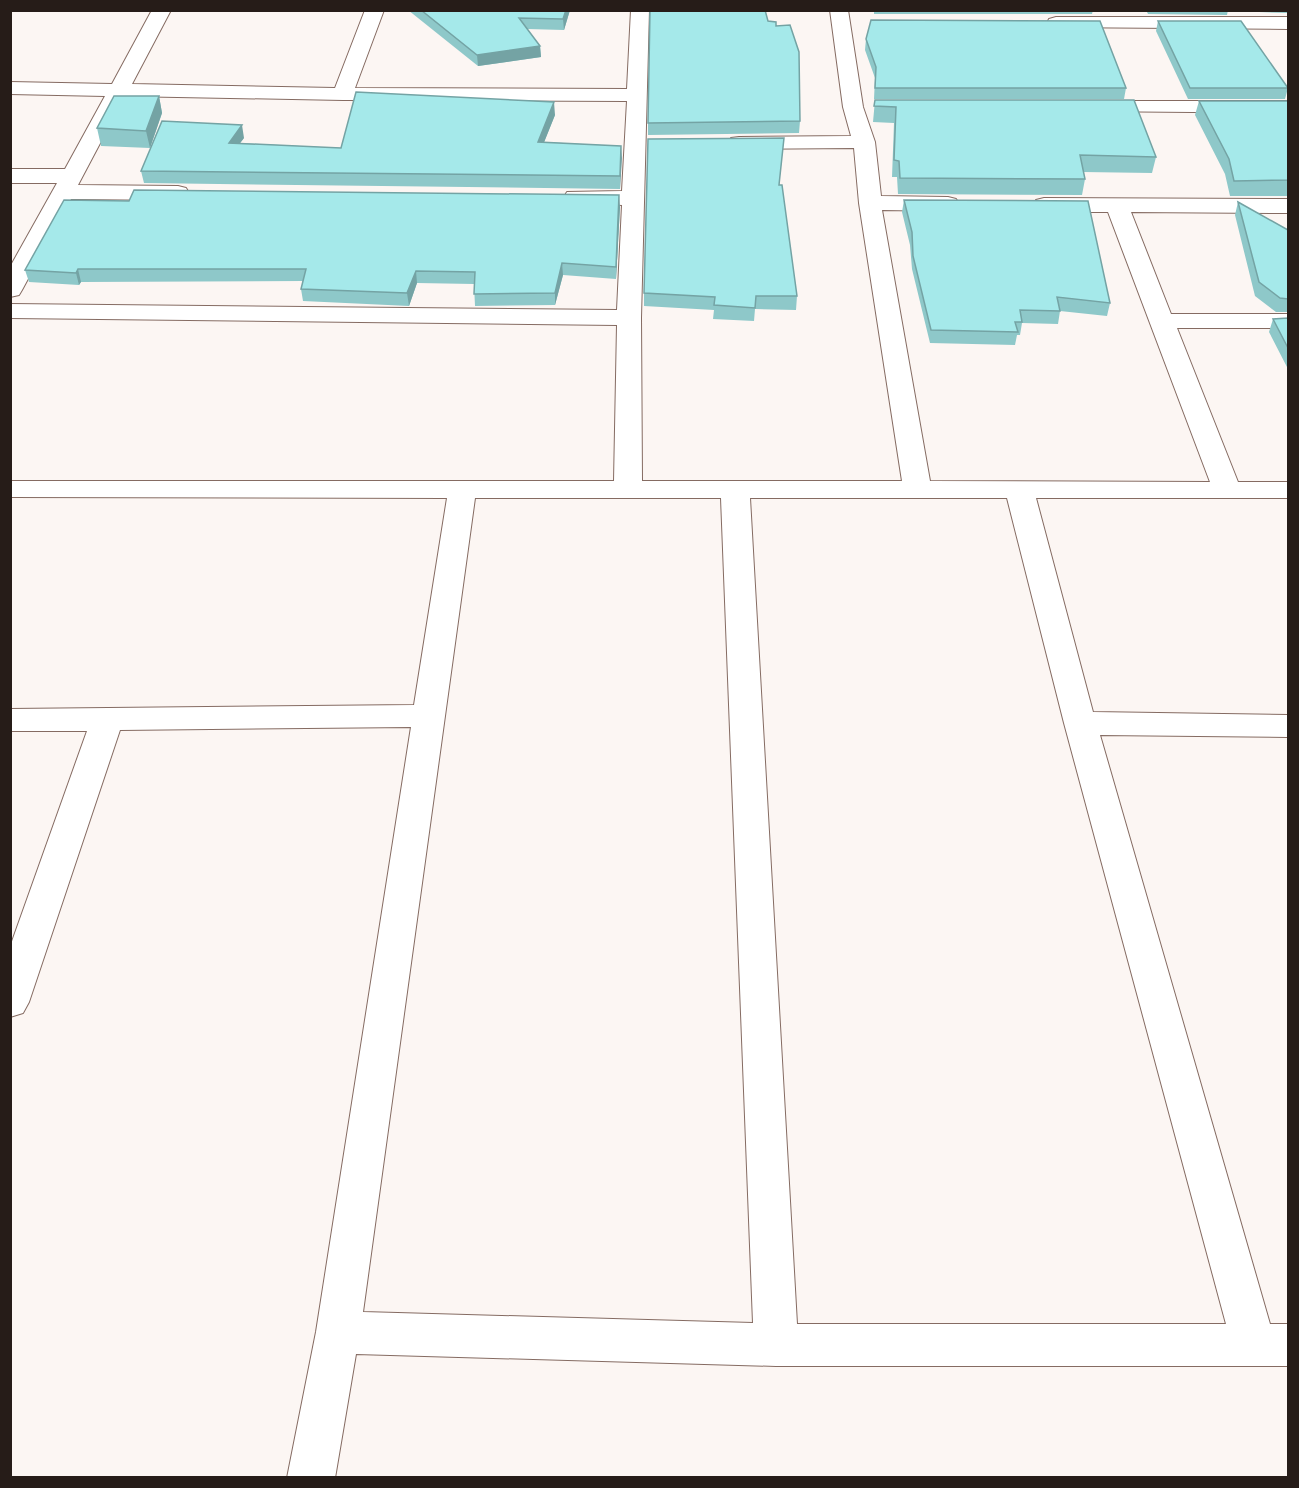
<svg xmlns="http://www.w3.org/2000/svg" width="1299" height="1488" font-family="'DejaVu Sans',sans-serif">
<rect width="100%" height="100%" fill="#fcf6f3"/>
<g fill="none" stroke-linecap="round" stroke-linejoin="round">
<defs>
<path id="minor" d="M152,10H171L132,84L335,88L365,10H384L355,88L627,89L631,10H649L641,318L642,481H902L859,203L854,148L739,149L731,148L728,143L731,138L739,137L851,136L843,107L830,10H848L863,107L875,142L881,196L948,197L956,199L959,204L956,209L948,211L882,210L930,481L1210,482L1108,212H1044L1036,210L1033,205L1036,200L1044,198L1288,199V213L1131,212L1171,314H1288V328H1177L1238,482H1288V498H1036L1093,712L1288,715V737L1100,735L1270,1324H1288V1366H776L356,1354L335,1478H287L316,1332L411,727L120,730L29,1002L23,1013L10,1017V947L87,731H10V709L414,705L447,498L10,497V481H614L617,325L10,318V304L617,310L622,205L567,202L564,197L567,192L622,191L627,101L343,100L125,96L78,185L178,186L186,188L189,193L186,198L178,200L71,199L22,290L19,295L10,297V267L57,183H10V169H65L105,96L10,94V82L112,84ZM475,498H721L753,1323L363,1312ZM750,498H1007L1064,723L1226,1324H797Z
M1056,17H1288V29L1049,27L1047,23L1049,19Z
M1092,101H1288V113L1085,111L1082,107L1085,103Z"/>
</defs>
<!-- minor casing -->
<use href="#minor" stroke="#856b62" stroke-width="2"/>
<!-- minor -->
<use href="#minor" fill="#fff" fill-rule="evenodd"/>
</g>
<!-- wall -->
<path fill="#8ec8c9" d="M408,10H570L564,30L527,29L540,46L541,57L478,66Z
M874,10H1093L1092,14H874Z
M1146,10H1228L1227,15L1148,14Z
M1259,10H1288V13L1259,12Z
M768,21L776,26L800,121L799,133L648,135V123Z
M1158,21L1288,88L1285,99H1188L1156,31Z
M866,39L1126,88L1124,99H874L875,78L865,50Z
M159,96L162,113L150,148L101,146L97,128Z
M875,100L1156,157L1152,173L1083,172L1085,179L1082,195L898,194L897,177H892L894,123L873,122Z
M1199,101H1288V196H1230L1225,174L1195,115Z
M555,115L544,142L621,146L620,189L144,183L141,171L244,138L240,143L341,148Z
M784,138L779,185L797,296L796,310L755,309L754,321L713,319L714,310L644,306V293Z
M904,200L1110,303L1107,316L1060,311L1058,324L1022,323L1020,335H1017L1015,345L930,343L912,269L910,245L902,212Z
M1238,202L1288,230V312H1276L1255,296L1235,215Z
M620,207L616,279L563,275L555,305L475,306L474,284L417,283L409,306L303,301L301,289L303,281L81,282L79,285L29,282L25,270Z
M1288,318V369L1269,332L1273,319Z"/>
<!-- shaded-wall -->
<path fill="#74a3a4" d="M566,10H570L564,30L563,19Z
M540,46L541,57L478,66L477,55Z
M159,96L162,113L150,148L146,131Z
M554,102L555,115L539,155L538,142Z
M242,125L244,138L231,155L229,143Z
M621,146L622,158L620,189V176Z
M619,195L620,207L616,279V267Z
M562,263L563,275L555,305V293Z
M78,269L81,282L79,285L76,273Z
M416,271L417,283L409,306L407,293Z"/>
<!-- building -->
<path fill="#a5e9ea" stroke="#74a3a4" stroke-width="1.5" d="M421,10H566L563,19L519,18L540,46L477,55Z
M650,10H765L768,21L776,22V26L790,25L799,52L800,121L648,123Z
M871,20L1100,21L1126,88H875L876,67L866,39Z
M1158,21H1241L1288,88H1190Z
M356,92L554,102L538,142L621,146L620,176L141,171L162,121L242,125L229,143L341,148Z
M114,96H159L146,131L97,128Z
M875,100H1134L1156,157L1080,155L1085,179L900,178L899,161L894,160L896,107L874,106Z
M1199,101H1288V180L1234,181L1229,159Z
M784,138L779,185H782L797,296H756L755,308L714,305L715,297L644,293L648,139Z
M134,190L619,195L616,267L562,263L555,293L474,294L475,272L416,271L407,293L301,289L306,269H78L76,273L25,270L64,200L129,201Z
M904,200L1088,201L1110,303L1057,297L1060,311L1020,310L1022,322H1015L1018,332L931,330L913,256L912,232Z
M1238,202L1288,230V299L1280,298L1259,282Z
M1288,318V348L1273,319Z"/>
<!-- border -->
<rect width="1299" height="1488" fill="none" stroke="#261c18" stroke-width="24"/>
</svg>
